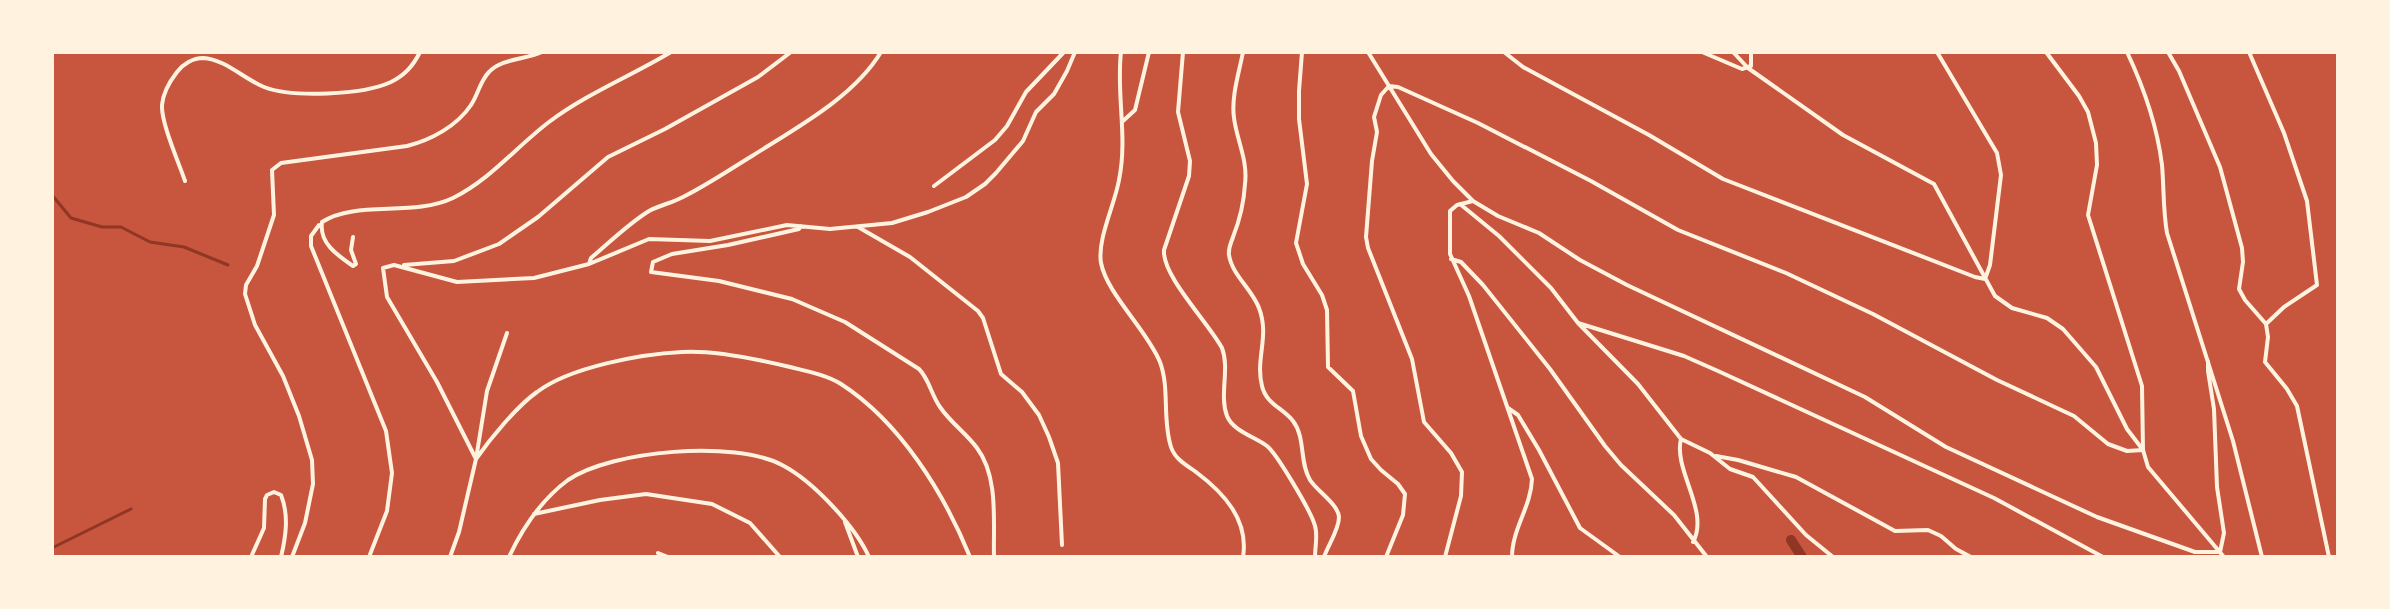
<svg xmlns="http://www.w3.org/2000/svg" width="2390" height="609" font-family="'IBM Plex Sans',sans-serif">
<rect width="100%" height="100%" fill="#c8553d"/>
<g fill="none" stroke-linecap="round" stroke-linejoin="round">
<!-- stream -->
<path stroke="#8f3625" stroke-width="3" d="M52,195L71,218L102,227H121L150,242L184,247L228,265
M52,548L131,509"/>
<!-- canal -->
<path stroke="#8f3625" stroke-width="10" d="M1791,540L1802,557"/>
<!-- minor -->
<path stroke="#fff3e0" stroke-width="4" d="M1121,52C1116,94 1128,137 1119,180C1115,204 1097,239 1101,263C1107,294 1147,330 1160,362C1170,389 1162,419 1171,447C1175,459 1186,465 1196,472C1224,493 1249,520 1243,557
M1183,52L1178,112L1190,161L1189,176L1164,250C1162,276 1208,322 1222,348C1230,369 1219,395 1227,416C1233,431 1255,437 1267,446C1277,454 1312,513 1315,526C1318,535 1315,547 1315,557
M1243,52C1239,73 1231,97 1234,118C1237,141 1248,160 1245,184C1244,201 1239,222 1233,237C1231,243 1228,248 1229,255C1232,275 1252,289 1259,308C1270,337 1255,358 1262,386C1266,404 1283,408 1293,421C1306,438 1299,462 1310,480C1317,491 1338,504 1339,517C1339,530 1328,545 1324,557
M1302,52L1299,91V119L1307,184L1296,243L1303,264L1322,295L1327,310L1328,367L1353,391L1361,436L1371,459L1381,470L1398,484L1405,494L1403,515L1386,557
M1368,52L1431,154L1453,181L1473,201L1498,216L1539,233L1580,260L1627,285L1865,397L1946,447L2097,517L2195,552H2220L2224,533L2217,487L2214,409L2208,371V361
M1504,52L1523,67L1649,135L1723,179L1975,277L1985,279L1990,265L2001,175L1997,153L1937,52
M1702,52L1742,69L1751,66V52
M1733,52L1748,68L1843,135L1934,184L1995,296L2012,308L2047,318L2063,329L2096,367L2127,429L2143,450L2148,467L2224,557
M2127,52C2144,88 2157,125 2162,165C2164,188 2163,210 2167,233L2233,441L2262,557
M2168,52L2179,71L2220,167L2242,248L2243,262L2239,289L2245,300L2266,324L2268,337L2265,362L2287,389L2297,406L2329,557
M2249,52L2284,133L2307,201L2317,285L2284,307L2266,324
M1389,86L1398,87L1478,123L1591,181L1678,230L1786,273L1873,314L1997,380L2074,416L2108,444L2127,451L2143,450L2142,386L2088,215L2097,165L2096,143L2088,112L2079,96L2046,52
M1389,86L1381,95L1374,117L1377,132L1372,161L1366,237L1368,248L1412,359L1424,422L1451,453L1462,472L1461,496L1445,557
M1123,121L1135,110L1149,52
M185,181C179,163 161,123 162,105C163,94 170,81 177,72C183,64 193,58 203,58C225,59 244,79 264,87C292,98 363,95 391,82C405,75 413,66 420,52
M934,186L995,140L1007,126L1026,92L1064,52
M1473,201L1457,205L1450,211V254L1469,296L1532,479C1531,507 1512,529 1512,557
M1460,204L1499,236L1551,288L1578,323L1638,384L1681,439L1710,453L1730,469L1753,477L1806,535L1833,557
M319,225L311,236V246L386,431L392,473L387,511L369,557
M801,226L799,229L728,245L672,254L653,262L651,272L719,281L792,299L845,322L919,369C929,379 931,394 940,407C950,422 966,433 977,448C999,477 993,523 994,557
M858,227L910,257L978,311L983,318L1001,374L1022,392L1039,415L1049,437L1058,463L1062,545
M353,237L351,250L356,264L353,266C337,255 319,243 322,222C356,200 413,217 453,198C491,179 516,147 549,122C586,94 631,76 671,52
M1451,259L1461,262L1483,285L1550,369L1605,446L1621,465L1674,515L1707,557
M589,264L591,258C610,242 628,224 649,211C660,205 672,203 683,197C707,185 729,170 752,156C796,128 854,97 881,52
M404,265L454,261L499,244L538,217L608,157L665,129L758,77L791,52
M1578,323L1684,356L1718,371L1994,498L2103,557
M1508,408L1518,415L1539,450L1580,528L1620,557
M1681,439C1673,470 1710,511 1693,542
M1716,456L1738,460L1796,477L1895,531L1928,530L1941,536L1956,549L1971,557
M534,514L600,500L646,494L712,504L750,523L780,557
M845,522L858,557
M658,553L668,557
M251,557L264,528L265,499L267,495L274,492L281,495C289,515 286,536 281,557
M292,557L305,523L313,484L312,460L299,416L283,376L255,325L245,294L246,285L257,266L274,215L272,170L281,163L407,146C431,140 457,126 471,105C478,95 480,81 489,72C502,58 525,60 542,52
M450,557L459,532L476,459L487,391L507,333
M509,557C523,527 541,500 568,480C612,450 735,440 782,465C813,481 855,526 869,557
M970,557C944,493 900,422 841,384C827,375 806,371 790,367C757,359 715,350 682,352C641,354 570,367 537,392C517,406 490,439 476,459L437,382L387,297L383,268L394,265L457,282L534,278L589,264L649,239L710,241L787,225L830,229L892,223L928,212L966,197L985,184L996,173L1023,141L1036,112L1054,94L1067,71L1075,52"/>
</g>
<!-- border -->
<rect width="2390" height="609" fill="none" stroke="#fff3e0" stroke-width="108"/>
</svg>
